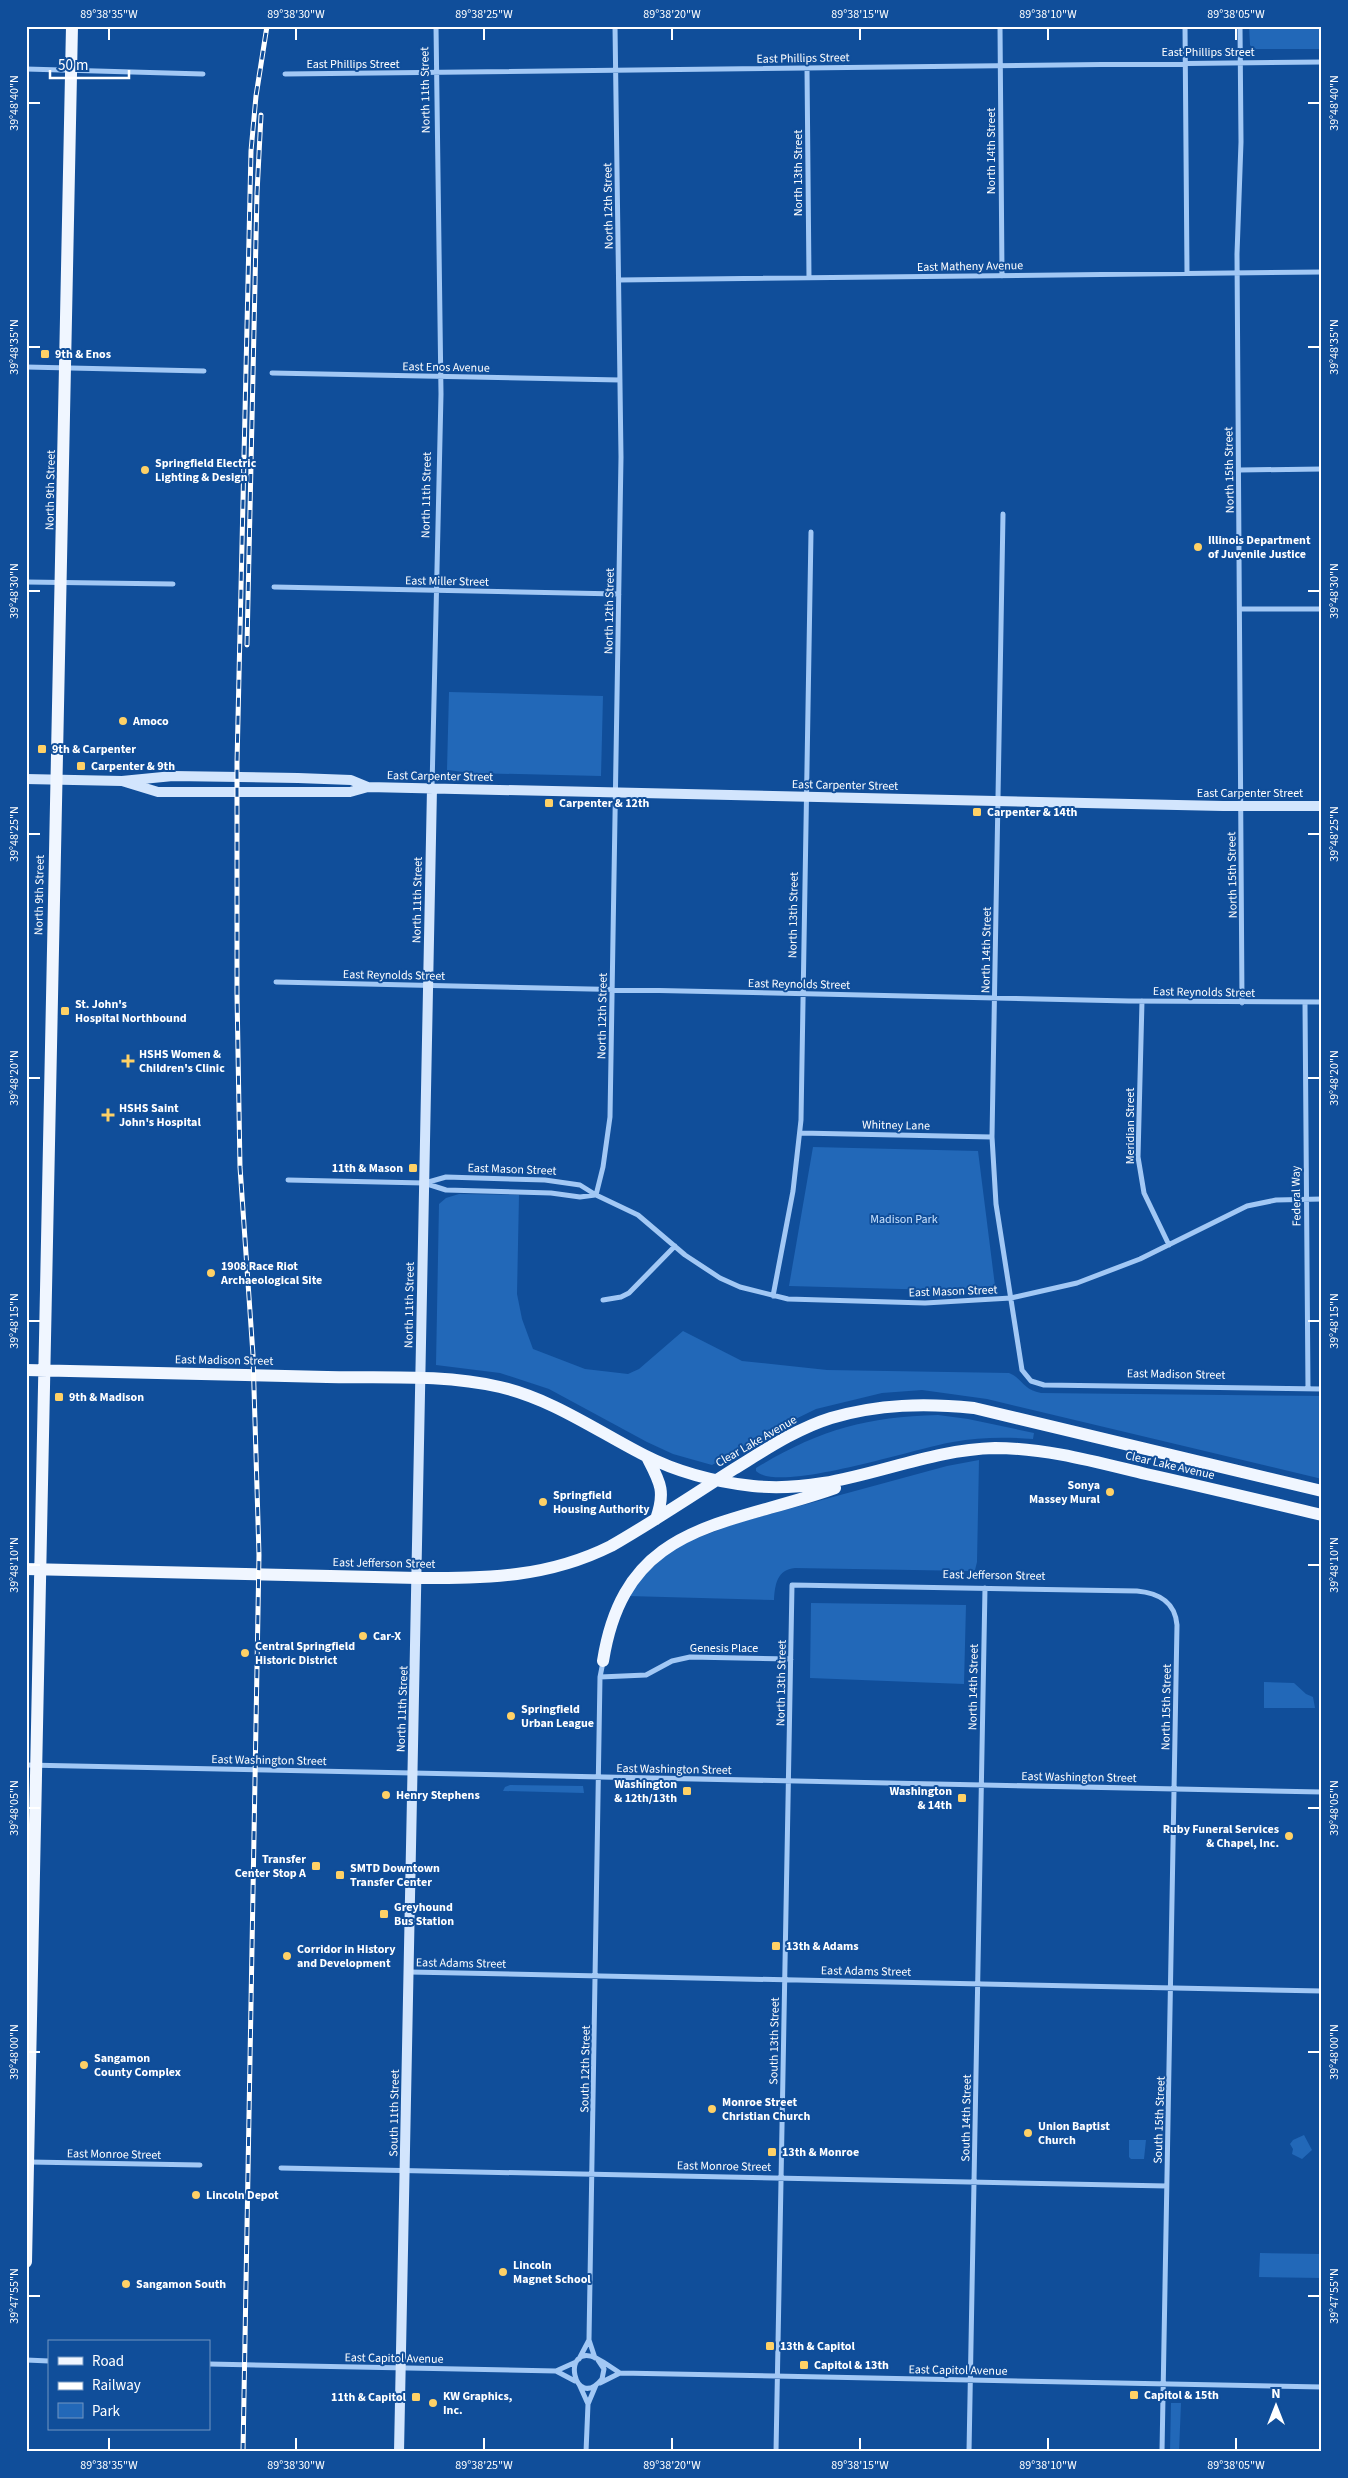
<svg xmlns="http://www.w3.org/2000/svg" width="1348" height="2478" font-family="'Source Sans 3',sans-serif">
<rect width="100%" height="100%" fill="#104e9a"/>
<!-- green -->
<path fill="#2268b8" d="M1249,26H1322V49H1254L1250,45Z
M449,692L603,696L601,776L472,773L447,770Z
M813,1147L978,1151L995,1286L939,1290L789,1286Z
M459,1194L519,1195L517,1294L522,1319L533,1349L585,1369L628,1374L639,1369L683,1331L742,1361L827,1370L1009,1373C1022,1378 1023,1390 1041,1393L1322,1396V1479L987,1399L922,1390L882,1393L816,1409L769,1432L712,1465L673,1454L647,1442L549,1389L500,1373L436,1365L439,1204L446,1198Z
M938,1415L968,1419L1034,1433L1033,1439C1006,1437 980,1437 953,1442C919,1447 779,1494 756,1471V1468C819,1430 865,1417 938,1415Z
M979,1460L977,1562L975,1570L972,1571L795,1568C777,1570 775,1584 774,1600L628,1596L641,1578L676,1546L737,1523L947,1466Z
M811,1603L966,1605L964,1684L810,1678Z
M1264,1682L1294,1683L1306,1694L1313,1697L1315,1708H1264Z
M510,1785L583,1786L584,1793L503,1791L505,1787Z
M1304,2135L1312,2150L1302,2159L1292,2154L1293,2149L1290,2144L1293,2140Z
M1129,2140H1146L1144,2159H1131L1129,2157Z
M1260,2253L1322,2254V2278L1259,2277Z
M1171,2403H1181L1179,2452H1170Z"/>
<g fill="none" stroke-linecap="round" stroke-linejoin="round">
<!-- street -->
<path stroke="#a2c8f5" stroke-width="5" d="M1000,26L1002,276
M1185,26L1187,272
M1240,26L1241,142L1237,254L1242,1003
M807,68L809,278
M26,69L203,74
M285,74L1322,62
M619,280L1322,272
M26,367L204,371
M272,373L620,380
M1240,470L1322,469
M1003,514L992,1137L996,1204L1022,1370L1031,1381L1044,1385L1322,1389
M26,582L173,584
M274,587L619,594
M1240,609H1322
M432,788L441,394L436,26
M276,982L1129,1001L1322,1002
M1142,1001L1138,1157L1144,1193L1169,1245
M1305,1003L1308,1389
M800,1133L992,1137
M288,1180L424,1183L446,1190L551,1193L580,1197L595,1195
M425,1183L446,1177L545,1180L580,1185L596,1195L638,1215L685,1255L720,1278L740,1287L788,1299L925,1303L1011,1298L1077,1283L1140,1259L1247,1206L1276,1200L1322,1199
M596,1195L603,1167L610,1117L621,457L615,26
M773,1296L793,1191L801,1120L811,532
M603,1300L621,1297L629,1293L675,1246
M600,1677L646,1675L672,1661L690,1657L791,1659
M26,1765L1322,1792
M409,1972L1322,1991
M29,2162L200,2165
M281,2168L1167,2186
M589,2340L595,2358
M579,2359L589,2340L600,1677L603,1662
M26,2360L49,2361
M598,2360L604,2369L602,2379C574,2413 560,2342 596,2358C604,2362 612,2368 620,2373L1322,2387
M209,2364L556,2371L575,2381
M556,2371L576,2362
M600,2383L620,2373
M579,2384L588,2404
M586,2452L588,2404L596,2385
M776,2452L792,1585L1137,1591C1158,1593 1175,1601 1177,1625L1162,2452
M969,2452L985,1588"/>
<!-- secondary -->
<path stroke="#d2e5fd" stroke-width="10" d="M26,779L122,781L173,776L298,778L351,780L368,787
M122,781L158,792H350L368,787L1223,806H1322
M399,2452L432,788"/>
<!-- primary -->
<path stroke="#f0f6ff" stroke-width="12" d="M26,1370C126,1372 226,1374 327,1377C383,1378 444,1374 500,1387C552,1399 597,1431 644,1455C677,1472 716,1482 753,1486C841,1495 912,1450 995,1448C1047,1448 1096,1462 1146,1474C1205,1487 1263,1501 1322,1515
M647,1457C660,1482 666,1491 656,1519
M26,1569L418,1578C488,1578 547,1578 611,1546C653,1522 693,1495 734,1469C765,1450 796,1429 831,1418C879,1404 925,1403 974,1408L1322,1491
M603,1661C625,1521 726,1527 835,1488
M26,2262L72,26"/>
<defs>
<path id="rail" d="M247,645L257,193L261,115
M243,2452L259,1555L253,1355L240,1167L237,994V763L251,151L256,96L267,26"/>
</defs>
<!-- rail casing -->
<use href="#rail" stroke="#fff" stroke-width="5"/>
<!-- rail -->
<use href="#rail" stroke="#104e9a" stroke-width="3" stroke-dasharray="9" stroke-linecap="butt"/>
</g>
<!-- ticks -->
<path fill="none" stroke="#fff" stroke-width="2" d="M109,28V40M296,28V40M484,28V40M672,28V40M860,28V40M1048,28V40M1236,28V40M28,103H40M1308,103H1320M28,347H40M1308,347H1320M28,591H40M1308,591H1320M28,834H40M1308,834H1320M28,1078H40M1308,1078H1320M28,1321H40M1308,1321H1320M28,1565H40M1308,1565H1320M28,1808H40M1308,1808H1320M28,2052H40M1308,2052H1320M28,2296H40M1308,2296H1320M109,2438V2450M296,2438V2450M484,2438V2450M672,2438V2450M860,2438V2450M1048,2438V2450M1236,2438V2450"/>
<!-- markers -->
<g fill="#ffd166" stroke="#104e9a" stroke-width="2">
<rect x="40" y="349" width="10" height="10" rx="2.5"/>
<circle cx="145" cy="470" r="5"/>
<circle cx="1198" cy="547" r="5"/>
<circle cx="123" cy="721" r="5"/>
<rect x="37" y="744" width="10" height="10" rx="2.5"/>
<rect x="76" y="761" width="10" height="10" rx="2.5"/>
<rect x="544" y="798" width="10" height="10" rx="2.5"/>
<rect x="972" y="807" width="10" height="10" rx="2.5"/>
<rect x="60" y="1006" width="10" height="10" rx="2.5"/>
<path d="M125.5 1053.5h5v5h5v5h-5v5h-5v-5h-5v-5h5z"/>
<path d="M105.5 1107.5h5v5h5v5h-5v5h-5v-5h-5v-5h5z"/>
<rect x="408" y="1163" width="10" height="10" rx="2.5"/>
<circle cx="211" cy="1273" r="5"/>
<rect x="54" y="1392" width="10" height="10" rx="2.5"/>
<circle cx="1110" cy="1492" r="5"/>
<circle cx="543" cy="1502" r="5"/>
<circle cx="363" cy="1636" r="5"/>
<circle cx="245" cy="1653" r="5"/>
<circle cx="511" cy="1716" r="5"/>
<rect x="682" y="1786" width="10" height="10" rx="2.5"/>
<circle cx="386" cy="1795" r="5"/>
<rect x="957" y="1793" width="10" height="10" rx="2.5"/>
<circle cx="1289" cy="1836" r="5"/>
<rect x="311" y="1861" width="10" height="10" rx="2.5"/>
<rect x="335" y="1870" width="10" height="10" rx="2.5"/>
<rect x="379" y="1909" width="10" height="10" rx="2.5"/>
<rect x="771" y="1941" width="10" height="10" rx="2.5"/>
<circle cx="287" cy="1956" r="5"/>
<circle cx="84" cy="2065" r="5"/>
<circle cx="712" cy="2109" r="5"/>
<circle cx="1028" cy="2133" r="5"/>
<rect x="767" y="2147" width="10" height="10" rx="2.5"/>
<circle cx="196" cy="2195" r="5"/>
<circle cx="503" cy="2272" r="5"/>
<circle cx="126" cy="2284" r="5"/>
<rect x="765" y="2341" width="10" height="10" rx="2.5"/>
<rect x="799" y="2360" width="10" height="10" rx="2.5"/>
<rect x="1129" y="2390" width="10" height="10" rx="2.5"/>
<rect x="411" y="2392" width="10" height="10" rx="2.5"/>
<circle cx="433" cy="2403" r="5"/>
</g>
<g text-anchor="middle" stroke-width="4" stroke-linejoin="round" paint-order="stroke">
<!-- street labels -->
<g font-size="12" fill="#fff" stroke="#104e9a">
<text x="1208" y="56">East Phillips Street</text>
<text transform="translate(803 58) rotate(-1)" y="4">East Phillips Street</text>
<text x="353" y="68">East Phillips Street</text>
<text transform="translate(425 90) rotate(-91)" y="4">North 11th Street</text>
<text transform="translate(991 151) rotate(-90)" y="4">North 14th Street</text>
<text transform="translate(798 173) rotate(-90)" y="4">North 13th Street</text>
<text transform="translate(608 206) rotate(-91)" y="4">North 12th Street</text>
<text transform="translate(970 266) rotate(-1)" y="4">East Matheny Avenue</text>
<text transform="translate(446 367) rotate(1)" y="4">East Enos Avenue</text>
<text transform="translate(1229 470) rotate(-91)" y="4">North 15th Street</text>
<text transform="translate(50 490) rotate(-89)" y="4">North 9th Street</text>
<text transform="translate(426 495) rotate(-89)" y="4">North 11th Street</text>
<text transform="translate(447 581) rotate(1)" y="4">East Miller Street</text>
<text transform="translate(609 611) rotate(-89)" y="4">North 12th Street</text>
<text transform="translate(440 776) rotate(1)" y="4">East Carpenter Street</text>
<text transform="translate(845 785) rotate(1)" y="4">East Carpenter Street</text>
<text x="1250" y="797">East Carpenter Street</text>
<text transform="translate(1232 875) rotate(-91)" y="4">North 15th Street</text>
<text transform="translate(39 895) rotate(-89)" y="4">North 9th Street</text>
<text transform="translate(417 900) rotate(-89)" y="4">North 11th Street</text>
<text transform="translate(793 915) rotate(-89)" y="4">North 13th Street</text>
<text transform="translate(986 950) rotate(-89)" y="4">North 14th Street</text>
<text transform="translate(394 975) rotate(1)" y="4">East Reynolds Street</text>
<text transform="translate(799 984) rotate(1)" y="4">East Reynolds Street</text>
<text transform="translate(1204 992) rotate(1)" y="4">East Reynolds Street</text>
<text transform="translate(602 1016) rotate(-89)" y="4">North 12th Street</text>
<text transform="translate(896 1125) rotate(1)" y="4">Whitney Lane</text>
<text transform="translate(1130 1126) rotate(-90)" y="4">Meridian Street</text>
<text transform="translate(512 1169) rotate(2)" y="4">East Mason Street</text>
<text transform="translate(1296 1196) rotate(-91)" y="4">Federal Way</text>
<text transform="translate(953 1291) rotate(-2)" y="4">East Mason Street</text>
<text transform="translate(409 1305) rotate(-89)" y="4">North 11th Street</text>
<text transform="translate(224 1360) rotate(1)" y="4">East Madison Street</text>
<text transform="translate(1176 1374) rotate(1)" y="4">East Madison Street</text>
<text transform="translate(756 1441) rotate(-30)" y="4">Clear Lake Avenue</text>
<text transform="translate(1170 1465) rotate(13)" y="4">Clear Lake Avenue</text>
<text transform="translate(384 1563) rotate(1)" y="4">East Jefferson Street</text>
<text transform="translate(994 1575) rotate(1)" y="4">East Jefferson Street</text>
<text x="724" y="1652">Genesis Place</text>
<text transform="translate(781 1683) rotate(-89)" y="4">North 13th Street</text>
<text transform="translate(973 1687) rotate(-89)" y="4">North 14th Street</text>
<text transform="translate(1166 1707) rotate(-89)" y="4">North 15th Street</text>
<text transform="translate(402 1709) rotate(-88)" y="4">North 11th Street</text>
<text transform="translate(269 1760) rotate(1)" y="4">East Washington Street</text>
<text transform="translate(674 1769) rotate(1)" y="4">East Washington Street</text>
<text transform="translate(1079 1777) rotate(1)" y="4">East Washington Street</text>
<text transform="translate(461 1963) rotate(1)" y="4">East Adams Street</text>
<text transform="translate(866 1971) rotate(1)" y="4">East Adams Street</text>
<text transform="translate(774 2041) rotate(-89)" y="4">South 13th Street</text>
<text transform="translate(585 2069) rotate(-89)" y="4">South 12th Street</text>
<text transform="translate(394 2113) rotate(-89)" y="4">South 11th Street</text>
<text transform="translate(966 2118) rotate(-89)" y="4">South 14th Street</text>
<text transform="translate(1159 2120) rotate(-88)" y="4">South 15th Street</text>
<text transform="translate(114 2154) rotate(1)" y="4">East Monroe Street</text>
<text transform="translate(724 2166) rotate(1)" y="4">East Monroe Street</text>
<text transform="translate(394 2358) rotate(1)" y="4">East Capitol Avenue</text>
<text transform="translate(958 2370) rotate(1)" y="4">East Capitol Avenue</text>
</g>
<!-- poi labels -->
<g font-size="12" font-weight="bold" fill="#fff" stroke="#104e9a" text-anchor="start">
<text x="55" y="358">9th &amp; Enos</text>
<text x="155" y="467">Springfield Electric<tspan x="155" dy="14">Lighting &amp; Design</tspan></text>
<text x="1208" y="544">Illinois Department<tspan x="1208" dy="14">of Juvenile Justice</tspan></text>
<text x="133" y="725">Amoco</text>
<text x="52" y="753">9th &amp; Carpenter</text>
<text x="91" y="770">Carpenter &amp; 9th</text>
<text x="559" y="807">Carpenter &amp; 12th</text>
<text x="987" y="816">Carpenter &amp; 14th</text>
<text x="75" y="1008">St. John's<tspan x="75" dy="14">Hospital Northbound</tspan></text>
<text x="139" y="1058">HSHS Women &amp;<tspan x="139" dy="14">Children's Clinic</tspan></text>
<text x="119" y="1112">HSHS Saint<tspan x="119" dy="14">John's Hospital</tspan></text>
<text x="403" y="1172" text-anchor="end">11th &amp; Mason</text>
<text x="221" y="1270">1908 Race Riot<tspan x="221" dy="14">Archaeological Site</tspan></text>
<text x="69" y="1401">9th &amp; Madison</text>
<text x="1100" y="1489" text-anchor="end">Sonya<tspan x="1100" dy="14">Massey Mural</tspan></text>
<text x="553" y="1499">Springfield<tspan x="553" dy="14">Housing Authority</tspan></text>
<text x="373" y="1640">Car-X</text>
<text x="255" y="1650">Central Springfield<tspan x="255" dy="14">Historic District</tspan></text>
<text x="521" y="1713">Springfield<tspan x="521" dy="14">Urban League</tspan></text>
<text x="677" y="1788" text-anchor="end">Washington<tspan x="677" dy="14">&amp; 12th/13th</tspan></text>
<text x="952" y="1795" text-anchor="end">Washington<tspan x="952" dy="14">&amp; 14th</tspan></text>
<text x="396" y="1799">Henry Stephens</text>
<text x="1279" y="1833" text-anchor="end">Ruby Funeral Services<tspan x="1279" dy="14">&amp; Chapel, Inc.</tspan></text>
<text x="306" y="1863" text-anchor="end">Transfer<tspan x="306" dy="14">Center Stop A</tspan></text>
<text x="350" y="1872">SMTD Downtown<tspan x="350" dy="14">Transfer Center</tspan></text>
<text x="394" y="1911">Greyhound<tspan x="394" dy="14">Bus Station</tspan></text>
<text x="786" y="1950">13th &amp; Adams</text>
<text x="297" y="1953">Corridor in History<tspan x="297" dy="14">and Development</tspan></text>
<text x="94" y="2062">Sangamon<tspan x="94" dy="14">County Complex</tspan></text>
<text x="722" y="2106">Monroe Street<tspan x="722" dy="14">Christian Church</tspan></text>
<text x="1038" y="2130">Union Baptist<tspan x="1038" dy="14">Church</tspan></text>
<text x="782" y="2156">13th &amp; Monroe</text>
<text x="206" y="2199">Lincoln Depot</text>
<text x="513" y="2269">Lincoln<tspan x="513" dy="14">Magnet School</tspan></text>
<text x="136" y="2288">Sangamon South</text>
<text x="780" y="2350">13th &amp; Capitol</text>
<text x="814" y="2369">Capitol &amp; 13th</text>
<text x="1144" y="2399">Capitol &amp; 15th</text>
<text x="443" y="2400">KW Graphics,<tspan x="443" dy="14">Inc.</tspan></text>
<text x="406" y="2401" text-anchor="end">11th &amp; Capitol</text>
</g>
<!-- park labels -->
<g font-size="12" fill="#cbe3fe" stroke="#104e9a">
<text x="904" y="1223">Madison Park</text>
</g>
</g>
<!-- border -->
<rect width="1348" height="2478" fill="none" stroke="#104e9a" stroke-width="55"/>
<!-- legend -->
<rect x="48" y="2340" width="162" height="90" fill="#104e9a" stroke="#7095c2"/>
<rect x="58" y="2357" width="25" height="8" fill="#f0f6ff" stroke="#7095c2"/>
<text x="92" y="2366" font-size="15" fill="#ffffff">Road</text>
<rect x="58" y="2382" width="25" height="8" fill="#ffffff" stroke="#7095c2"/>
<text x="92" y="2390" font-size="15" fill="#ffffff">Railway</text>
<rect x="58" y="2403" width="25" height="15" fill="#2268b8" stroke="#7095c2"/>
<text x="92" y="2416" font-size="15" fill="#ffffff">Park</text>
<!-- north arrow -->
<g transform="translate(1276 2406)" stroke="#104e9a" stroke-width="4" paint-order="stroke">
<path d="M0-4L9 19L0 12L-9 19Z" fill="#ffffff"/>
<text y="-8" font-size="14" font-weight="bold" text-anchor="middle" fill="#ffffff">N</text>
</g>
<!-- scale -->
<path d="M50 70v8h79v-8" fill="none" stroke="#ffffff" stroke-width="2.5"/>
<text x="58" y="70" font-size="15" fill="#ffffff" stroke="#104e9a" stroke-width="4" paint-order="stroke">50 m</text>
<rect x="28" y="28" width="1292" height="2422" fill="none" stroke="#fff" stroke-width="2"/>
<g font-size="12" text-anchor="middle" fill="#fff">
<text x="109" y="18">89°38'35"W</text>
<text x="296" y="18">89°38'30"W</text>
<text x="484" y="18">89°38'25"W</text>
<text x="672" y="18">89°38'20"W</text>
<text x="860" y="18">89°38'15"W</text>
<text x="1048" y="18">89°38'10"W</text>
<text x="1236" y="18">89°38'05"W</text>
<text transform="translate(14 103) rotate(-90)" y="4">39°48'40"N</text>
<text transform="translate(1334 103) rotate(-90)" y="4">39°48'40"N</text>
<text transform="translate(14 347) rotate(-90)" y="4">39°48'35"N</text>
<text transform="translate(1334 347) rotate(-90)" y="4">39°48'35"N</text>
<text transform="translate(14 591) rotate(-90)" y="4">39°48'30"N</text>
<text transform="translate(1334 591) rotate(-90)" y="4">39°48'30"N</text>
<text transform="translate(14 834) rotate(-90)" y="4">39°48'25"N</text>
<text transform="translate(1334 834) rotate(-90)" y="4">39°48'25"N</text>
<text transform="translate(14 1078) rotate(-90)" y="4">39°48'20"N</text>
<text transform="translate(1334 1078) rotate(-90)" y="4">39°48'20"N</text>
<text transform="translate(14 1321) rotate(-90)" y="4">39°48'15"N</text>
<text transform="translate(1334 1321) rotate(-90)" y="4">39°48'15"N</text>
<text transform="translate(14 1565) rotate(-90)" y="4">39°48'10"N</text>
<text transform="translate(1334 1565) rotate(-90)" y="4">39°48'10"N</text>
<text transform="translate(14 1808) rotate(-90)" y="4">39°48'05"N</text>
<text transform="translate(1334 1808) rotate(-90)" y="4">39°48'05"N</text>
<text transform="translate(14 2052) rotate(-90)" y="4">39°48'00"N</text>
<text transform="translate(1334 2052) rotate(-90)" y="4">39°48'00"N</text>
<text transform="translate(14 2296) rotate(-90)" y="4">39°47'55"N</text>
<text transform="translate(1334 2296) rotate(-90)" y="4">39°47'55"N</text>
<text x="109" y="2469">89°38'35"W</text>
<text x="296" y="2469">89°38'30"W</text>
<text x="484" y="2469">89°38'25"W</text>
<text x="672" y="2469">89°38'20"W</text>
<text x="860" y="2469">89°38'15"W</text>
<text x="1048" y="2469">89°38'10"W</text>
<text x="1236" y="2469">89°38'05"W</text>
</g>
</svg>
